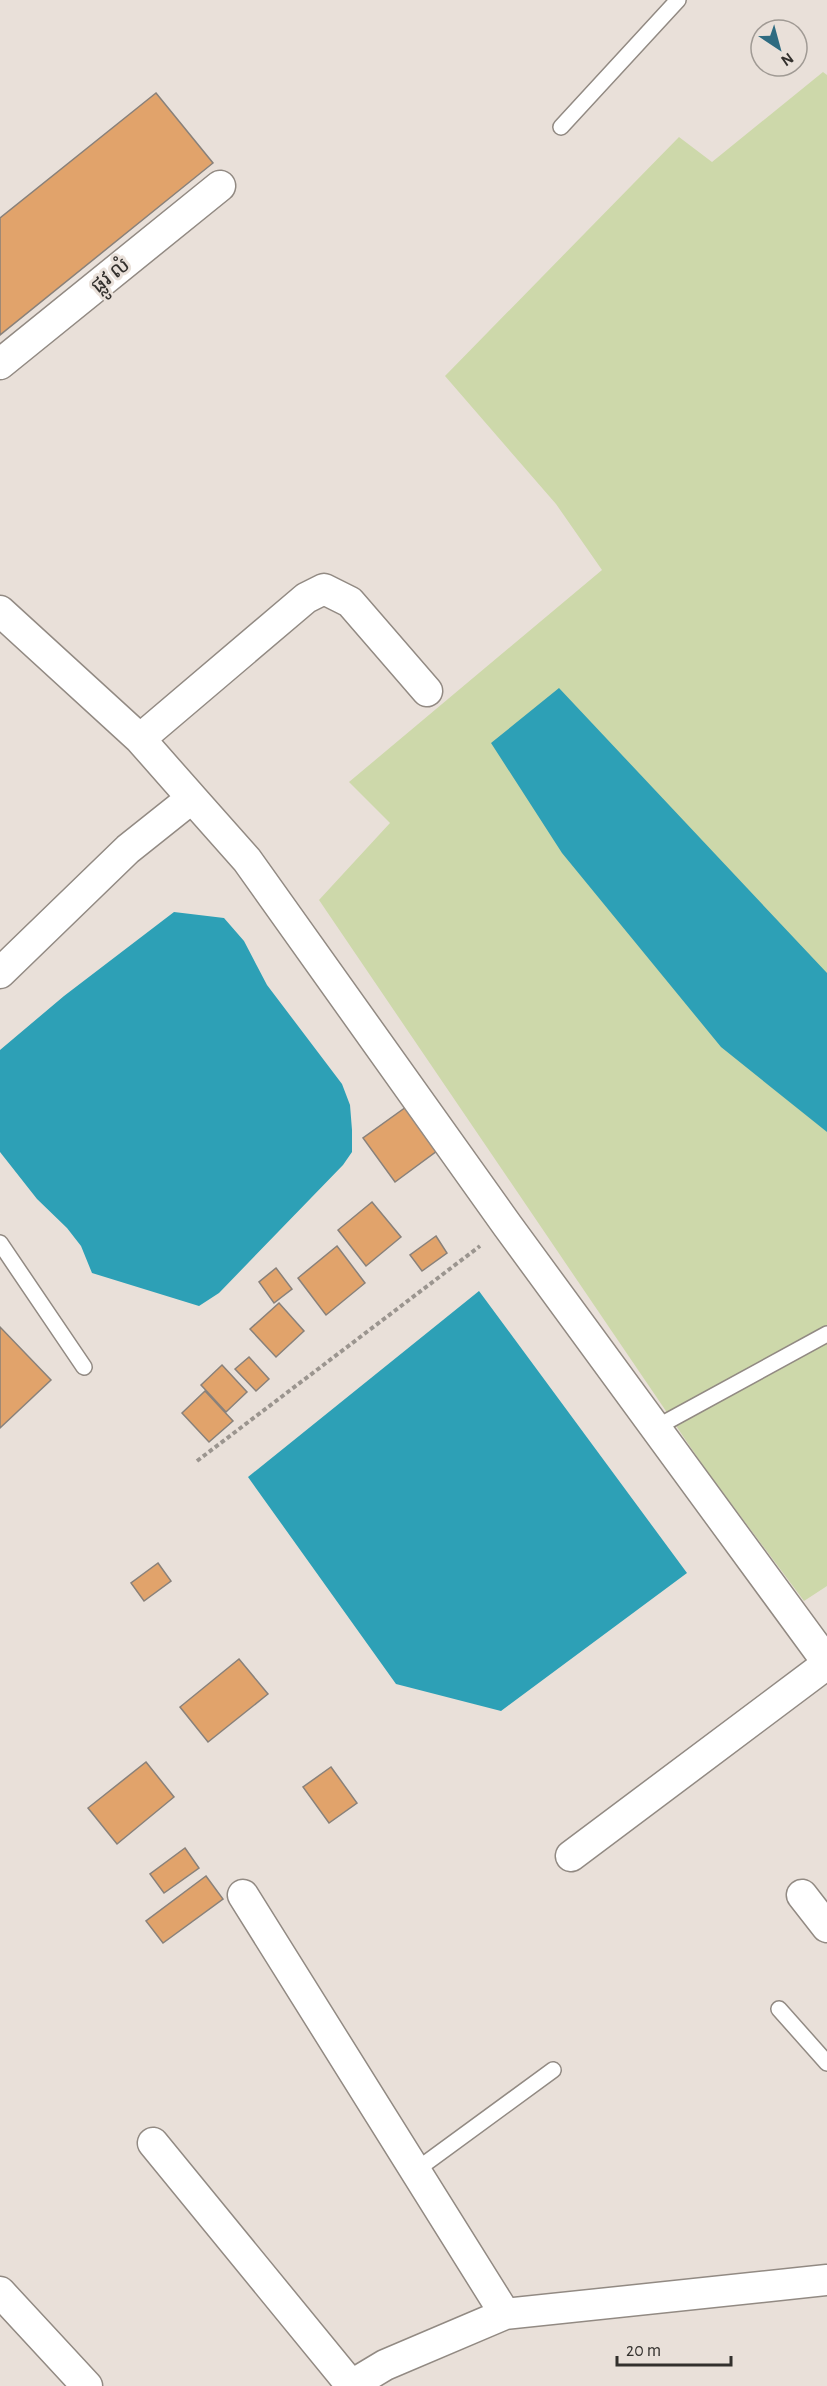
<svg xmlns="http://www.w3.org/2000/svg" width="827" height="2386" font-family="'Alegreya Sans','Noto Sans Khmer',sans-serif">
<rect width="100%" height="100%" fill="#e9e0d9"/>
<!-- green -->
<path fill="#cdd8aa" d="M823,72L827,75V1586L804,1601L706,1470L319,900L390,823L349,782L602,570L556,504L445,376L679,137L712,162Z"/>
<!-- water -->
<path fill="#2da0b6" d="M559,688L827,973V1132L721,1047L562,853L491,743Z
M174,912L224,918L244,941L267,985L342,1084L350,1105L352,1130V1152L343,1165L219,1293L199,1306L92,1273L81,1246L67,1228L37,1199L0,1152V1050L64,996Z
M479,1291L687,1573L501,1711L396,1684L248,1477Z"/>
<!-- building -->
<path fill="#e1a36b" stroke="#89817a" stroke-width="1.5" d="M156,93L213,163L0,335V218Z
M413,1102L445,1145L395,1182L363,1138Z
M372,1202L401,1237L366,1266L338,1230Z
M436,1236L447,1253L422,1271L410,1255Z
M337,1246L365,1283L326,1315L298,1278Z
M276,1268L292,1289L274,1303L259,1282Z
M279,1303L304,1331L276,1357L250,1329Z
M0,1327L51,1380L0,1428Z
M249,1357L269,1379L256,1391L235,1369Z
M222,1365L247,1392L226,1412L201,1385Z
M205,1391L233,1421L209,1442L182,1413Z
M158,1563L171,1581L144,1601L131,1583Z
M239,1659L268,1694L208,1742L180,1707Z
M146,1762L174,1797L117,1844L88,1808Z
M331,1767L357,1803L329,1823L303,1787Z
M185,1848L199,1868L164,1893L150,1874Z
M206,1876L223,1899L163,1943L146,1921Z"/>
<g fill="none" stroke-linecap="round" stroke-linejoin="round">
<defs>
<path id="service" d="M561,127L678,0
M0,1243L84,1367
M655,1428L827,1334
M779,2009L827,2063
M415,2171L553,2070"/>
<path id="minor" d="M0,364L220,186
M0,611L140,739L306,598L324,589L350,602L427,691
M140,739L192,798
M0,973L128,849L192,798L247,860L507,1225L827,1662
M571,1856L827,1664
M243,1895L505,2314
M802,1895L827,1927
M153,2143L351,2385
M0,2292L87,2386
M350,2386L385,2365L505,2314L827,2280"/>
</defs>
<!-- service casing -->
<use href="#service" stroke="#928a83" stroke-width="18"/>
<!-- minor casing -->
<use href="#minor" stroke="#928a83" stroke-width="33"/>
<!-- path -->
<path stroke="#9b958f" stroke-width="4" stroke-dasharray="4.5 3" stroke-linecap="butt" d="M197,1461L480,1246"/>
<!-- service -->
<use href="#service" stroke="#fff" stroke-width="15"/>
<!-- minor -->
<use href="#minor" stroke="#fff" stroke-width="30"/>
</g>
<g text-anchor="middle" stroke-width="6" stroke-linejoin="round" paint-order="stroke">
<!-- street labels -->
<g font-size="21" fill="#33302d" stroke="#e9e0d9">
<text transform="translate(110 275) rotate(-39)" y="7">ផ្លូវ លំ</text>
</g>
</g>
<!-- north arrow -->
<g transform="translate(779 48) rotate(144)"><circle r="28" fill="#e9e0d9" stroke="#a09a94" stroke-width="1.5"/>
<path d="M0-4.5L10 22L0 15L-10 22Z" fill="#2e6b81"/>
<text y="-9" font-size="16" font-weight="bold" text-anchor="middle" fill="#33302d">N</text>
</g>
<!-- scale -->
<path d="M617 2356v9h114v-9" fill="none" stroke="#33302d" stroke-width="3"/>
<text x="626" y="2356" font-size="18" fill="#33302d" stroke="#e9e0d9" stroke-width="4.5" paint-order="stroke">20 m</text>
</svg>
